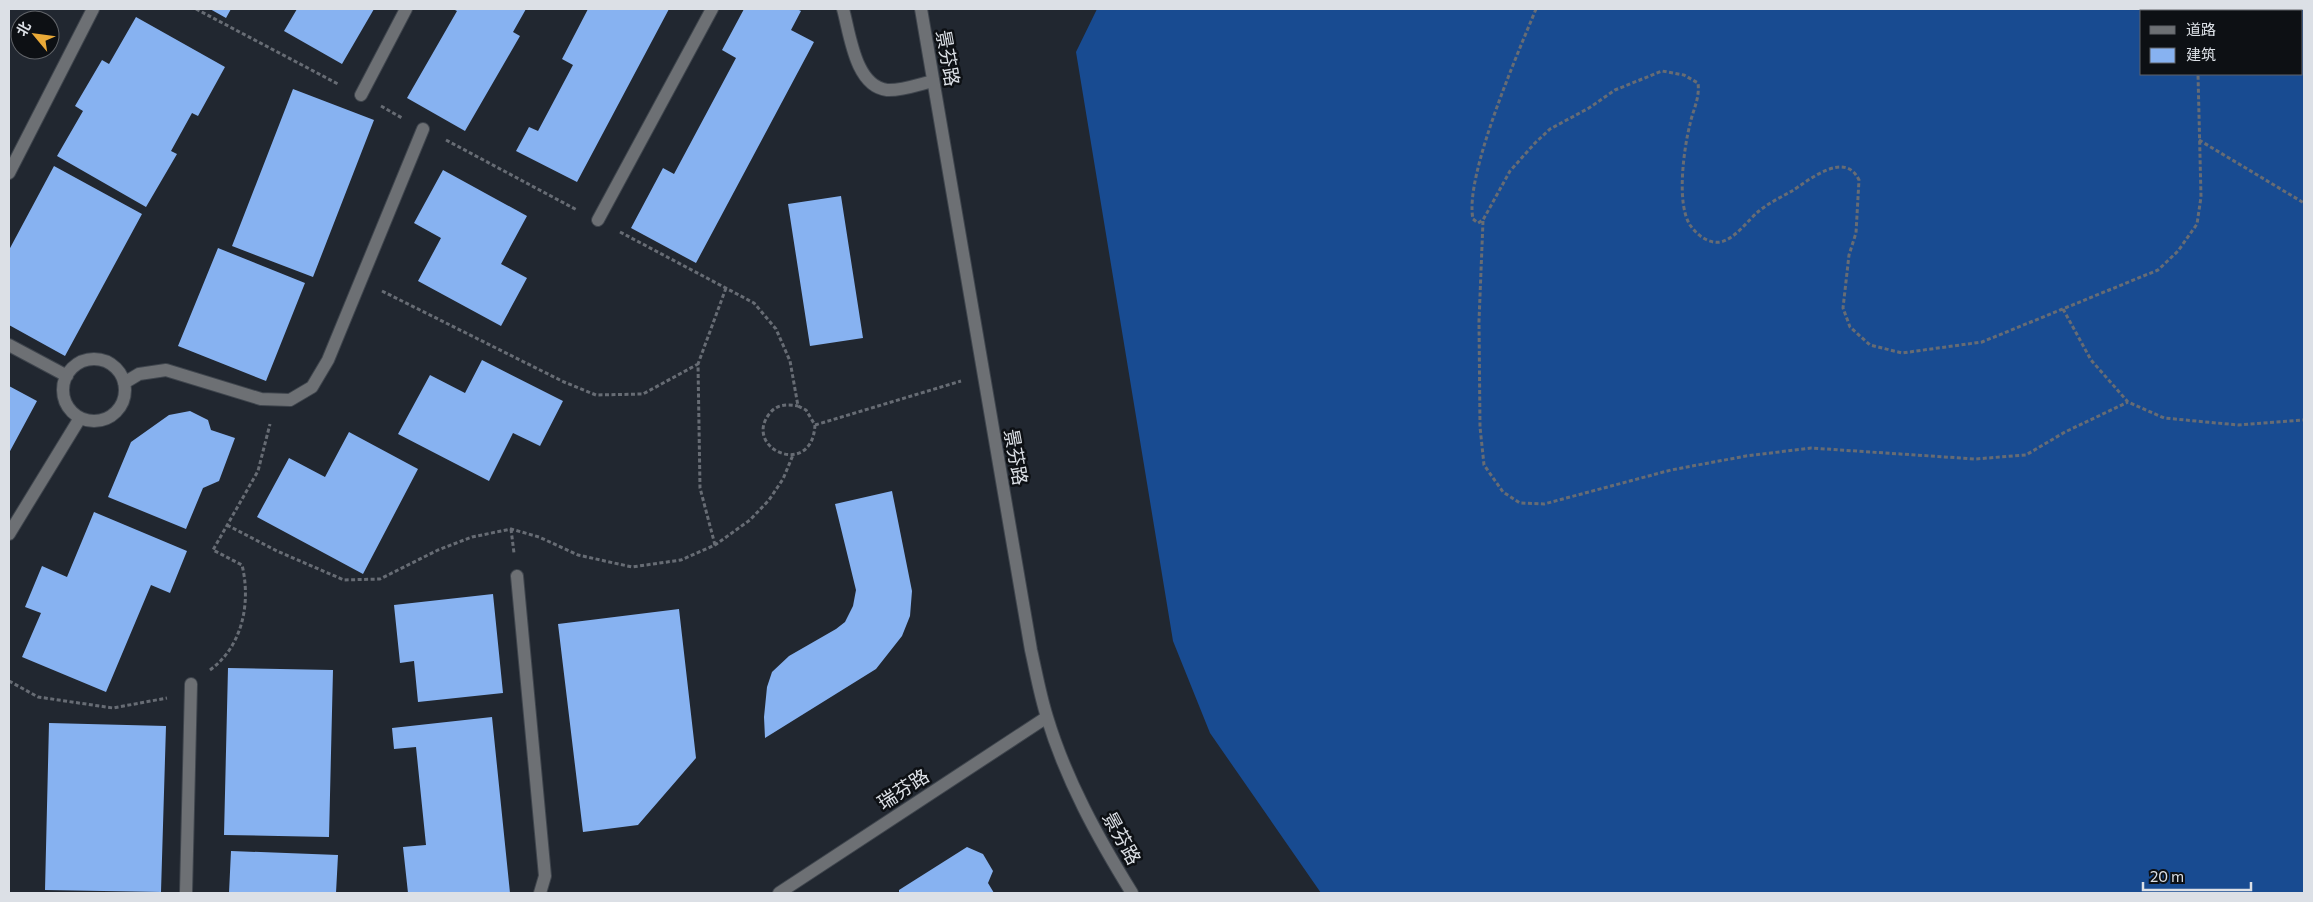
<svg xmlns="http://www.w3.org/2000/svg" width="2313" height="902" font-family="Commissioner,'Noto Sans SC',sans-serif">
<rect width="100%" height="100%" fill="#212730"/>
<!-- forest -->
<path fill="#184b91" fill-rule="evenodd" d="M1097,9H2304V893H1321L1210,733L1173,641L1076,52ZM2142,11H2302V74H2142Z"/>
<!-- building -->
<path fill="#87b2f1" d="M210,9H231L226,18Z
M297,9H374L342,64L284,31Z
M453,9H526L513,32L520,36L465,131L407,98L457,11Z
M588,9H669L577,182L516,151L529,127L538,131L573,65L562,59Z
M744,9H797L801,11L791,30L814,42L696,263L631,228L663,168L674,174L736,58L722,50Z
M136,17L225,67L198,116L192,113L171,151L177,154L146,207L57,156L83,111L75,106L102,60L109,64Z
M293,89L374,120L313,277L232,246Z
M54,166L142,214L65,356L9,325V250Z
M443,170L527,216L501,264L527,278L501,326L418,281L441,238L414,223Z
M841,196L863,338L810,346L788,204Z
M218,248L305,283L266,381L178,346Z
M482,360L563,401L540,446L513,433L489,481L398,434L430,375L465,393Z
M9,386L37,401L9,453Z
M190,411L208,420L211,430L235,438L219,481L203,488L186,529L108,497L131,442L169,415Z
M349,432L418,469L363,574L257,517L289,458L325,477Z
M892,491L912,591L910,616L902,636L876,669L765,738L764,717L767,687L772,672L789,656L836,629L845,622L853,606L856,590L835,504Z
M94,512L187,551L170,593L151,585L106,692L22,657L41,613L25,607L42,566L67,577Z
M493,594L503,693L418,702L414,661L400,663L394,605Z
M679,609L696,758L638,825L583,832L558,624Z
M228,668L333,670L329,837L224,835Z
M492,717L510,893H408L403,847L426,845L416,747L394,749L392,728Z
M49,723L166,726L161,892L45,890Z
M967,847L983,854L993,871L988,883L994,893H899V890Z
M231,851L338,855L336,893H229Z"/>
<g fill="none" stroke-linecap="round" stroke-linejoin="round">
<defs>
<path id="minor" d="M843,9C850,34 855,86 887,90C901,91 920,84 933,81
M921,9L1031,650C1036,672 1040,695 1047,717C1066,780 1098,838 1132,893
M361,95L406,9
M9,173L93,9
M598,220L712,9
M9,345L67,376
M63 390a31 31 0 1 1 62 0a31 31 0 1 1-62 0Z
M124,383L139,374L166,370L261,399L290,400L312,387L328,360L423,129
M9,534L80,418
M517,576L545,876L540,893
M186,893L191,684
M779,893L1047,717"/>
</defs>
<!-- minor casing -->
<use href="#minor" stroke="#3f454d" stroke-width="14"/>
<!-- path -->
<path stroke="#676c74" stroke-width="3" stroke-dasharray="4 2.5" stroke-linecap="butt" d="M196,9L338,84
M1536,9C1518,53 1464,176 1473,219L1478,223L1483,220L1510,171L1535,143L1550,129L1589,108L1615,90L1662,71L1684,75L1698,83C1700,98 1693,110 1690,124C1684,148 1676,203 1690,225C1697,235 1708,244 1721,242C1736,238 1748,220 1759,211C1769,203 1781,197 1792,191C1809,180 1845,150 1859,180L1856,233L1849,255L1843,308L1850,327L1870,345L1902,353L1982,342L2158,270L2178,251L2197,224L2201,197L2198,74
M2197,9V11
M381,106L402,118
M446,140L577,210
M2199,140L2304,203
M1483,221L1479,321L1480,427L1484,465L1503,492L1520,503L1544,504L1671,470L1746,456L1811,448L1975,459L2026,455L2065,432L2128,402
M620,232L754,303L776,329L790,361L798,406L806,410L815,425C812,480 741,448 770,413C777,404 788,404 798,406
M382,291L564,382L596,395L643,394L698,364
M2063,309L2091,360L2128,402L2164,418L2238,425L2304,420
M815,425L961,381
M227,525L277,551L344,580L380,579L438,550L472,537L511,529L539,537L578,555L632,567L681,560L715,545L750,520L769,500L783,479L793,455
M511,529L514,553
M715,545L700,488L698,364L726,288
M210,670C243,646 251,602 242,565L213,550L258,471L270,424
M9,681L38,697L113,708L167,698"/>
<!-- minor -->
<use href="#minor" stroke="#6d7074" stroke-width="12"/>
</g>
<g text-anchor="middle" stroke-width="5" stroke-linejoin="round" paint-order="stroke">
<!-- street labels -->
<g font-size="19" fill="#dce0e6" stroke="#0d1014">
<text transform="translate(948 58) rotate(80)" y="7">景芬路</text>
<text transform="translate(1016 457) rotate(80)" y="7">景芬路</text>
<text transform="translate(903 789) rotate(-33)" y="7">瑞芬路</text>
<text transform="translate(1122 838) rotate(61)" y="7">景芬路</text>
</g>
</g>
<!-- border -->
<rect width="2313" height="902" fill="none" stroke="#dce0e6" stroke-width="20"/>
<!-- legend -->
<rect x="2140" y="10" width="162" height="65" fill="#0d1014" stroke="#606368"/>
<rect x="2150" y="26" width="25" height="8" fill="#6d7074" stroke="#606368"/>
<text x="2186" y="35" font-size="15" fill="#dce0e6">道路</text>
<rect x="2150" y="48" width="25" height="15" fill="#87b2f1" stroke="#606368"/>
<text x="2186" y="60" font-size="15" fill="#dce0e6">建筑</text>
<!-- north arrow -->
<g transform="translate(35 35) rotate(299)"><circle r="24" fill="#0d1014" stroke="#606368"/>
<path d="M0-4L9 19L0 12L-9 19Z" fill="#eaaa38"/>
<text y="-8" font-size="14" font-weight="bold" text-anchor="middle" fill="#dce0e6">北</text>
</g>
<!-- scale -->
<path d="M2143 882v8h108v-8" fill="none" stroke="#dce0e6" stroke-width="2.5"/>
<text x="2150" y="882" font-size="15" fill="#dce0e6" stroke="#0d1014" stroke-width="4" paint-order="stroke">20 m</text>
</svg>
